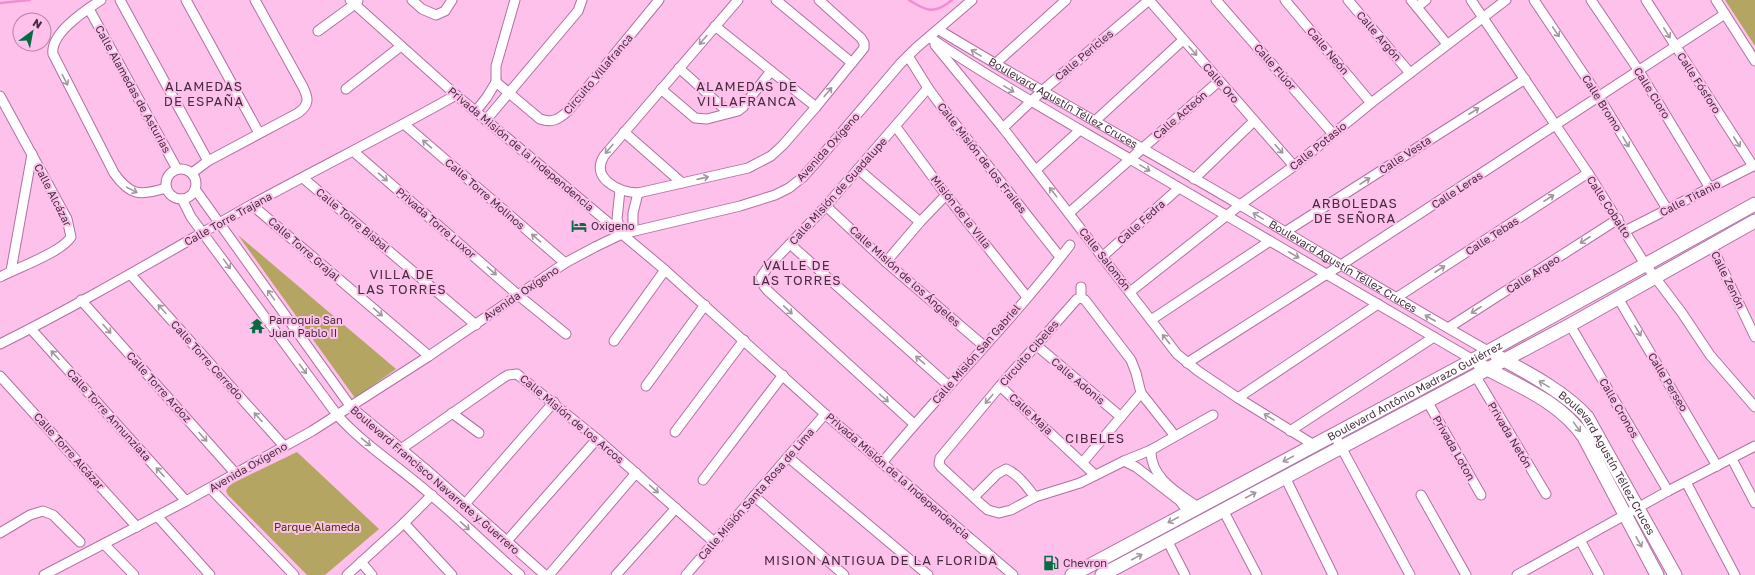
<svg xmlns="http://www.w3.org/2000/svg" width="1755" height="575" font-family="'Golos Text',sans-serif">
<rect width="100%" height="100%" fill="#fdc1eb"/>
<!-- green -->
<path fill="#b4a563" d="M1725,0H1755V46Z
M238,235L396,369L355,398Z
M297,452L379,529L325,575H307L228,495L226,491L228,487L233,483Z"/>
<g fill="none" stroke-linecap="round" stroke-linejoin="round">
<!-- stream -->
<path stroke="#ee8ed5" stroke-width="2.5" d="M909,0C926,11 934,15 952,0
M0,3L30,0"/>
<defs>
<g id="street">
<path d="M101,0C86,10 50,33 53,54L114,173C130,196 140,196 166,188"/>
<path d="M120,0L208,161"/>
<path d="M186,0L259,133"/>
<path d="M350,0L456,95L665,270L825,414L1013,575"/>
<path d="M412,0L422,9L436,15L445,11L452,0"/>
<path d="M738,0L604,156C590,178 618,192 638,193L748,168L771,156L783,145L816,107L864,48V43L861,38L819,0"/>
<path d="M776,0L852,63"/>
<path d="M1149,0L1294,166"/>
<path d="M1216,0L1333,134"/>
<path d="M1285,0L1371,103"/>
<path d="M1348,0L1410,73"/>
<path d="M1411,0L1447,44"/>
<path d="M1471,0L1588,173L1645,264L1682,313L1710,355L1755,407"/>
<path d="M1534,0L1599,97L1667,209"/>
<path d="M1591,0L1639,71L1710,188"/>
<path d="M1646,0L1753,166"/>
<path d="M1716,0L1755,61"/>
<path d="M1417,7L1426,0"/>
<path d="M89,9L177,169"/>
<path d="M715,26L816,107"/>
<path id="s1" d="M939,30C1038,90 1140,146 1240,205C1323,254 1405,304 1488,351"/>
<path d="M318,31L355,4L358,1"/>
<path d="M929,37C994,81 1062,119 1130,159C1244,226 1359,292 1473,360"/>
<path d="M935,45L1003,128L1177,354L1198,371L1238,398L1314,445"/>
<path d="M908,56L928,88L941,106L1060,257"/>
<path d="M995,64L1066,0"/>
<path d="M679,68L729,113"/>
<path d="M496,82L540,119C552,123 558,120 568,111L659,0"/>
<path d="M346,89L401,46"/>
<path d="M661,89L695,118L707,119L738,111L743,107L771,71"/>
<path d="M0,96L67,219L71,237C62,252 17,268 0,277"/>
<path d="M476,111L487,97L496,82V66L515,0"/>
<path d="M486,120L578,11L582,0"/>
<path d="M1095,121L1183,40"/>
<path d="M404,124L565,263"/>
<path d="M896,127L946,195L1027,297"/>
<path d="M1003,128L1042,91L1149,0"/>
<path d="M624,132L682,183"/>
<path d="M353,151L518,295L566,334"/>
<circle cx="181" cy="184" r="15"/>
<path d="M858,169L920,222"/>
<path d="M1036,170L1080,130"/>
<path d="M192,173L208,161L298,113C309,105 309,99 303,87L255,0"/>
<path d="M303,178L476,325"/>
<path d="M1194,179L1254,121"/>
<path d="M195,189L351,407L429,472L545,575"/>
<path d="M620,190L617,219L621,233"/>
<path d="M182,199L191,217L338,416C365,446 401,468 431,495C462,521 490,549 520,575"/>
<path d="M252,205L429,356"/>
<path d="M826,206L886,262L984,346"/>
<path d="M1069,213L1219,81"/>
<path d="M633,231V213L638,193"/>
<path d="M1625,231L1755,165"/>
<path d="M1285,232L1525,79"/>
<path d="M790,244L949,386"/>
<path d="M1711,245L1755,337"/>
<path d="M1102,257L1179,188"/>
<path d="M886,262L920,222L946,195"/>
<path d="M11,271L32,154"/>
<path d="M131,275L284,446"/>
<path d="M1130,292L1240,205L1294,166L1371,103L1506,0"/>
<path d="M1081,298L1077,299L1000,386L940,458L939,464L941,467L982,505L988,510L999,513L1011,510L1035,497L1080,483L1124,461L1151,450L1213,415"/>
<path d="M1081,298L1085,300L1131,360L1136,373L1141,393L1175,436"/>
<path d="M1081,298V287"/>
<path d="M1396,298L1588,173"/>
<path d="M1618,298L1717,466"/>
<path d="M81,300L236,474"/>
<path d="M1151,320L1270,241"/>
<path d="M1570,325L1668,491"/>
<path d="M1448,328L1618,219"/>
<path d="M31,329L186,501"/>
<path d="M614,341L665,270"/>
<path d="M0,344C86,301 168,252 251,205C319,168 389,133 456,95"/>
<path d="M1036,345L1121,417"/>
<path d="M1187,363L1341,265L1725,14"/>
<path d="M1475,375L1546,494"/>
<path d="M0,376L137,527"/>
<path d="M646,386L705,305"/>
<path d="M1000,386L1095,475"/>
<path d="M1238,398L1378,304"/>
<path d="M1427,401L1481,495"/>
<path d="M452,413L479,433"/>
<path d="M914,424L768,291L764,286L761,277L768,267L826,206L928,88"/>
<path d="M1290,431L1434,337"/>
<path d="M675,432L744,340"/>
<path d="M1334,434L1410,575"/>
<path d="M401,449L503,378L508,375L517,374L597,439L714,542"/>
<path d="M1151,450C1150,478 1178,493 1198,507"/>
<path d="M788,457L928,575"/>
<path d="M1732,459L1755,503"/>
<path d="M1124,461L1136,467L1180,501L1188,512"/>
<path d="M1083,462L1141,393"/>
<path d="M882,463C943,389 1012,321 1070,245"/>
<path d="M1285,477L1333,575"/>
<path d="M703,480L783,375"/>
<path d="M1686,482L1735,575"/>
<path d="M210,488L294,575"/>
<path d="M1421,495L1466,575"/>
<path d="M754,496L844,575"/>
<path d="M974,497L997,474L1006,469C1018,474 1027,487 1035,497"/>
<path d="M465,504L554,402"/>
<path d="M1223,510L1257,575"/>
<path d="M157,516L210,575"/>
<path d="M404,523L452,575"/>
<path d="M0,533L30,515L43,511L53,515L80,542"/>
<path d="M1167,540L1185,575"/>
<path d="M1580,540L1599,575"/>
<path d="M506,542L597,439"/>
<path d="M104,544L134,575"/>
<path d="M361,562L372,575"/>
<path d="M44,575L186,501L312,431L429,356L565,263L595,247L622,234L740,206L775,195L789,188L803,177L819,159L900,64L916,48L972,0"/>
<path d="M347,575L404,523L432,495"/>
<path d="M549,575L636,473"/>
<path d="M616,575L676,508"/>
<path d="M686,575L825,414"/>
<path d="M1517,575L1668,491L1755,446"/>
</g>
<g id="secondary">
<path id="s2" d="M1497,356C1526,372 1565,392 1587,417L1675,575"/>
<path d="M1480,365C1516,385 1560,401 1584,437L1657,575"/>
<path id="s3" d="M1072,575L1473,360L1755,204"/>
<path d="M1102,575L1570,325L1755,221"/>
</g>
</defs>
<!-- street casing -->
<use href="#street" stroke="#b36fa1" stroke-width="11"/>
<!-- secondary casing -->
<use href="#secondary" stroke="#b36fa1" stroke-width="15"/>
<!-- street -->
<use href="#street" stroke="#fff" stroke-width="9"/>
<!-- secondary -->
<use href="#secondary" stroke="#fff" stroke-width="13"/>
</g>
<!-- one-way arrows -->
<defs><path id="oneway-shaft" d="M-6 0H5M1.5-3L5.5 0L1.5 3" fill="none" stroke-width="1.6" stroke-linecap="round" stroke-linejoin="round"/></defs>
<g stroke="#a495a0">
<use href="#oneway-shaft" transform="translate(1556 32) rotate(56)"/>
<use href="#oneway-shaft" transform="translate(1667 33) rotate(58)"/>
<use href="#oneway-shaft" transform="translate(703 40) rotate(131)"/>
<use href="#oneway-shaft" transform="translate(1193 51) rotate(49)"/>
<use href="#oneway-shaft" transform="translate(976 53) rotate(-148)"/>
<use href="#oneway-shaft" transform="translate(65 80) rotate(62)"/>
<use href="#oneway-shaft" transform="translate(1009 89) rotate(31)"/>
<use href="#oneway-shaft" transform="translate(828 92) rotate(-50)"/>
<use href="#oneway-shaft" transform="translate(1474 111) rotate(-33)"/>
<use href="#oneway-shaft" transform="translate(1626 142) rotate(59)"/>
<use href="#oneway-shaft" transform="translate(1737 142) rotate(57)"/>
<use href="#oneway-shaft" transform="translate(427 144) rotate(-139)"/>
<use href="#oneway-shaft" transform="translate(609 149) rotate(130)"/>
<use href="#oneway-shaft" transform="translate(1279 149) rotate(48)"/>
<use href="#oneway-shaft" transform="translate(1145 168) rotate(31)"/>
<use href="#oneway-shaft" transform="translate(383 177) rotate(41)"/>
<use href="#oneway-shaft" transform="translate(703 178) rotate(-13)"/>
<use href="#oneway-shaft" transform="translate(1365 181) rotate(-33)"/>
<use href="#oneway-shaft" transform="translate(132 190) rotate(28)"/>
<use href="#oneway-shaft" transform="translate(1053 192) rotate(-128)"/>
<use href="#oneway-shaft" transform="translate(1549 198) rotate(-33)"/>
<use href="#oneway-shaft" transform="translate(1258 216) rotate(-149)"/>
<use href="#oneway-shaft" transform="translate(536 238) rotate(-139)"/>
<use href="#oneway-shaft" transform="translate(1585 240) rotate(147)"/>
<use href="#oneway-shaft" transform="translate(1294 255) rotate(30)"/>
<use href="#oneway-shaft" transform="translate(227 264) rotate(54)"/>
<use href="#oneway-shaft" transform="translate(1440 269) rotate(-33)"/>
<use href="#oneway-shaft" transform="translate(492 271) rotate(41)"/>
<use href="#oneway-shaft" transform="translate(271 295) rotate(-125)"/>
<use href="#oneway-shaft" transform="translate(162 309) rotate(-132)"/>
<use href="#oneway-shaft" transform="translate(788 310) rotate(43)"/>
<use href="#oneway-shaft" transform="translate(1476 310) rotate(147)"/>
<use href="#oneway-shaft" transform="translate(378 312) rotate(41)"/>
<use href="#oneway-shaft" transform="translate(1430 318) rotate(-150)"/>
<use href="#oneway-shaft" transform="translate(107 329) rotate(48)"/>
<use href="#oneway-shaft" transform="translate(1638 331) rotate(59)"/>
<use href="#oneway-shaft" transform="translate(1166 339) rotate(-128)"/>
<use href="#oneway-shaft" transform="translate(55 355) rotate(-132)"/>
<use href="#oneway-shaft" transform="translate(920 360) rotate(-139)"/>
<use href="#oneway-shaft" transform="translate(303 369) rotate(54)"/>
<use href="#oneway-shaft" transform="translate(1544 384) rotate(-149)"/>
<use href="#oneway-shaft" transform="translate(884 398) rotate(42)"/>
<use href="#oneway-shaft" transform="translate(989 399) rotate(130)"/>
<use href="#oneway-shaft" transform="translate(258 417) rotate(-132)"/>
<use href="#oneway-shaft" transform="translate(1269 417) rotate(-148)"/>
<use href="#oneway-shaft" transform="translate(1577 427) rotate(54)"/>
<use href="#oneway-shaft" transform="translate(203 437) rotate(48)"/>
<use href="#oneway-shaft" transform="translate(366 442) rotate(39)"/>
<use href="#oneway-shaft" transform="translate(1288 459) rotate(152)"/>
<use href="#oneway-shaft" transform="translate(160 472) rotate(-132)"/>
<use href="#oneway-shaft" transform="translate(654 489) rotate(41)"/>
<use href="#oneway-shaft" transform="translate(1251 495) rotate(-28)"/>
<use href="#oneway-shaft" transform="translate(1173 520) rotate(152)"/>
<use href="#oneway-shaft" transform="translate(465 526) rotate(43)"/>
<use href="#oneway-shaft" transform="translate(1639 542) rotate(61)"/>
<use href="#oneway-shaft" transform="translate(1137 557) rotate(-28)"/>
</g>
<!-- icons -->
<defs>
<symbol id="hotel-bare" viewBox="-9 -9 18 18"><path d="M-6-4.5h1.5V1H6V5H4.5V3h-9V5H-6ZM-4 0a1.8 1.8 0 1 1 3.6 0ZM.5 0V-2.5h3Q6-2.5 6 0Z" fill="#076b41" stroke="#fdc1eb" stroke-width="2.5" paint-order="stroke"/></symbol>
<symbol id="temple-bare" viewBox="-9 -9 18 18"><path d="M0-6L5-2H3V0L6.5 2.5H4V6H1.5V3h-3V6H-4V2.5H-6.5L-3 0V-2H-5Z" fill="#076b41" stroke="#fdc1eb" stroke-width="2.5" paint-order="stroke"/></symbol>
<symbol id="fuel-bare" viewBox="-9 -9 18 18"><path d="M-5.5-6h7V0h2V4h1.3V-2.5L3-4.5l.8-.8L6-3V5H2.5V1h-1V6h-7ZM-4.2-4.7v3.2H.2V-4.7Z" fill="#076b41" stroke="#fdc1eb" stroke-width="2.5" paint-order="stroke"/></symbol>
</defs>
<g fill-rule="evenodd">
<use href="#hotel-bare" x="568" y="215" width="22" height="22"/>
<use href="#temple-bare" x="246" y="315" width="22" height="22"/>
<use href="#fuel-bare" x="1040" y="552" width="22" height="22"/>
</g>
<g text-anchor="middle" stroke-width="4" stroke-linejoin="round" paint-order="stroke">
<!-- street labels -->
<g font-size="11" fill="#492b41" stroke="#fdc1eb">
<text transform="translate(1379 36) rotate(49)" y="4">Calle Argón</text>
<text transform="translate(1328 51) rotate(50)" y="4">Calle Neón</text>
<text transform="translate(1084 55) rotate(-40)" y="4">Calle Pericles</text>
<text transform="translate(1275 67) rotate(49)" y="4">Calle Flúor</text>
<text transform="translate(598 74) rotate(-50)" y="4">Circuito Villafranca</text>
<text transform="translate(1221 83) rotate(49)" y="4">Calle Oro</text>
<text transform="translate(1699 83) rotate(57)" y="4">Calle Fósforo</text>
<text transform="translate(133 89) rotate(61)" y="4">Calle Alamedas de Asturias</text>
<text transform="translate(1652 93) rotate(58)" y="4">Calle Cloro</text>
<text dy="4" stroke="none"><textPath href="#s1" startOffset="144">Boulevard Agustín Téllez Cruces</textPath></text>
<text transform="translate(1602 103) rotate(58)" y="4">Calle Bromo</text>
<text transform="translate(1180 115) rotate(-41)" y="4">Calle Acteón</text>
<text transform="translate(1318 146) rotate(-39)" y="4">Calle Potasio</text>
<text transform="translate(828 147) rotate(-48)" y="4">Avenida Oxígeno</text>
<text transform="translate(521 149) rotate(40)" y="4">Privada Misión de la Independencia</text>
<text transform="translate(1405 155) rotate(-33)" y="4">Calle Vesta</text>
<text transform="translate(982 158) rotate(52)" y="4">Calle Misión de los Frailes</text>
<text transform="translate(1457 190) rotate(-33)" y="4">Calle Leras</text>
<text transform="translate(838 191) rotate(-48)" y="4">Calle Misión de Guadalupe</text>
<text transform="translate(485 194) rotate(41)" y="4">Calle Torre Molinos</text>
<text transform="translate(53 195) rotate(63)" y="4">Calle Alcázar</text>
<text transform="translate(1690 198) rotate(-27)" y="4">Calle Titanio</text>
<text transform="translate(1609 207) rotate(57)" y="4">Calle Cobalto</text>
<text transform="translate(961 212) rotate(52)" y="4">Misión de la Villa</text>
<text transform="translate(228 219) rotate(-29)" y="4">Calle Torre Trajana</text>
<text transform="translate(353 220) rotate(40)" y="4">Calle Torre Bisbal</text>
<text transform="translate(1141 222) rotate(-42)" y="4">Calle Fedra</text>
<text transform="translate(436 223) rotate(41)" y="4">Privada Torre Luxor</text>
<text transform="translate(1492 236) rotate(-33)" y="4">Calle Tebas</text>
<text transform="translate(304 249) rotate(41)" y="4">Calle Torre Grajal</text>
<text transform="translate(1105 259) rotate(52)" y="4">Calle Salomón</text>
<text dy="4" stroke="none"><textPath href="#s1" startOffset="468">Boulevard Agustín Téllez Cruces</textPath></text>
<text transform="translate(1533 274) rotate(-33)" y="4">Calle Argeo</text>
<text transform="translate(905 276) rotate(42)" y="4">Calle Misión de los Ángeles</text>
<text transform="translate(1728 280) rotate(64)" y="4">Calle Zenón</text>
<text transform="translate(521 293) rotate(-34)" y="4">Avenida Oxígeno</text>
<text transform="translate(1029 353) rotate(-49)" y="4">Circuito Cibeles</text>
<text transform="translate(976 354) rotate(-49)" y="4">Calle Misión San Gabriel</text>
<text transform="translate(207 360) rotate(48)" y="4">Calle Torre Cerredo</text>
<text transform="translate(1078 381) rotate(40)" y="4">Calle Adonis</text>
<text transform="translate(1668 382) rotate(59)" y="4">Calle Perseo</text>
<text transform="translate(159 387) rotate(48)" y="4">Calle Torre Ardoz</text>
<text dy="4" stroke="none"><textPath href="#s3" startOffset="389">Boulevard Antônio Madrazo Gutiérrez</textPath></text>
<text transform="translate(1619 408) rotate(60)" y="4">Calle Cronos</text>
<text transform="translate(1031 414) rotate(43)" y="4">Calle Maja</text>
<text transform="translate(109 415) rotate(48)" y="4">Calle Torre Annunziata</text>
<text transform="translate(572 419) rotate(40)" y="4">Calle Misión de los Arcos</text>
<text transform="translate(1510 435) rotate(59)" y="4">Privada Netón</text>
<text transform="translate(1454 448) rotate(60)" y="4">Privada Loton</text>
<text transform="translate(69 451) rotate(48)" y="4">Calle Torre Alcázar</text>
<text dy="4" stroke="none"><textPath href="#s2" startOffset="158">Boulevard Agustín Téllez Cruces</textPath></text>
<text transform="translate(248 467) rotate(-30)" y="4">Avenida Oxígeno</text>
<text transform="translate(898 476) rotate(41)" y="4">Privada Misión de la Independencia</text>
<text transform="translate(435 480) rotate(41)" y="4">Boulevard Francisco Navarrete y Guerrero</text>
<text transform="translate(756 494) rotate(-49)" y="4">Calle Misión Santa Rosa de Lima</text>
</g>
<!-- poi labels -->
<g font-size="11" fill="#492b41" stroke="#fdc1eb" text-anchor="start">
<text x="591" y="230">Oxigeno</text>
<text x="269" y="324">Parroquia San<tspan x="269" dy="13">Juan Pablo II</tspan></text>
<text x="1063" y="567">Chevron</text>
</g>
<!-- park labels -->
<g font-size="11" fill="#453a03" stroke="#fdc1eb">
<text x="317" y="531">Parque Alameda</text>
</g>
<!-- quarter labels -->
<g font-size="13" letter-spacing="1" fill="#492b41" stroke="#fdc1eb">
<text x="204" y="91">ALAMEDAS<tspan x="204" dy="15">DE ESPAÑA</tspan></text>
<text x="747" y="91">ALAMEDAS DE<tspan x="747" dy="15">VILLAFRANCA</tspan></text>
<text x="1355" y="208">ARBOLEDAS<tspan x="1355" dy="15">DE SEÑORA</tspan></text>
<text x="797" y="270">VALLE DE<tspan x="797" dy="15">LAS TORRES</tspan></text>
<text x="402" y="279">VILLA DE<tspan x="402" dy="15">LAS TORRES</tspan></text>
<text x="1095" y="443">CIBELES</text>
<text x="881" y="565">MISION ANTIGUA DE LA FLORIDA</text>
</g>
</g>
<!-- north arrow -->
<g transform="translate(32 32) rotate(32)"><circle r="19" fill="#fdc1eb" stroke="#b585a7"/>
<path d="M0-3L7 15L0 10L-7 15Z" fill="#076b41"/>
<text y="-6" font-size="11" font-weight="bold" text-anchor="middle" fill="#492b41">N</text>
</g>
</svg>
